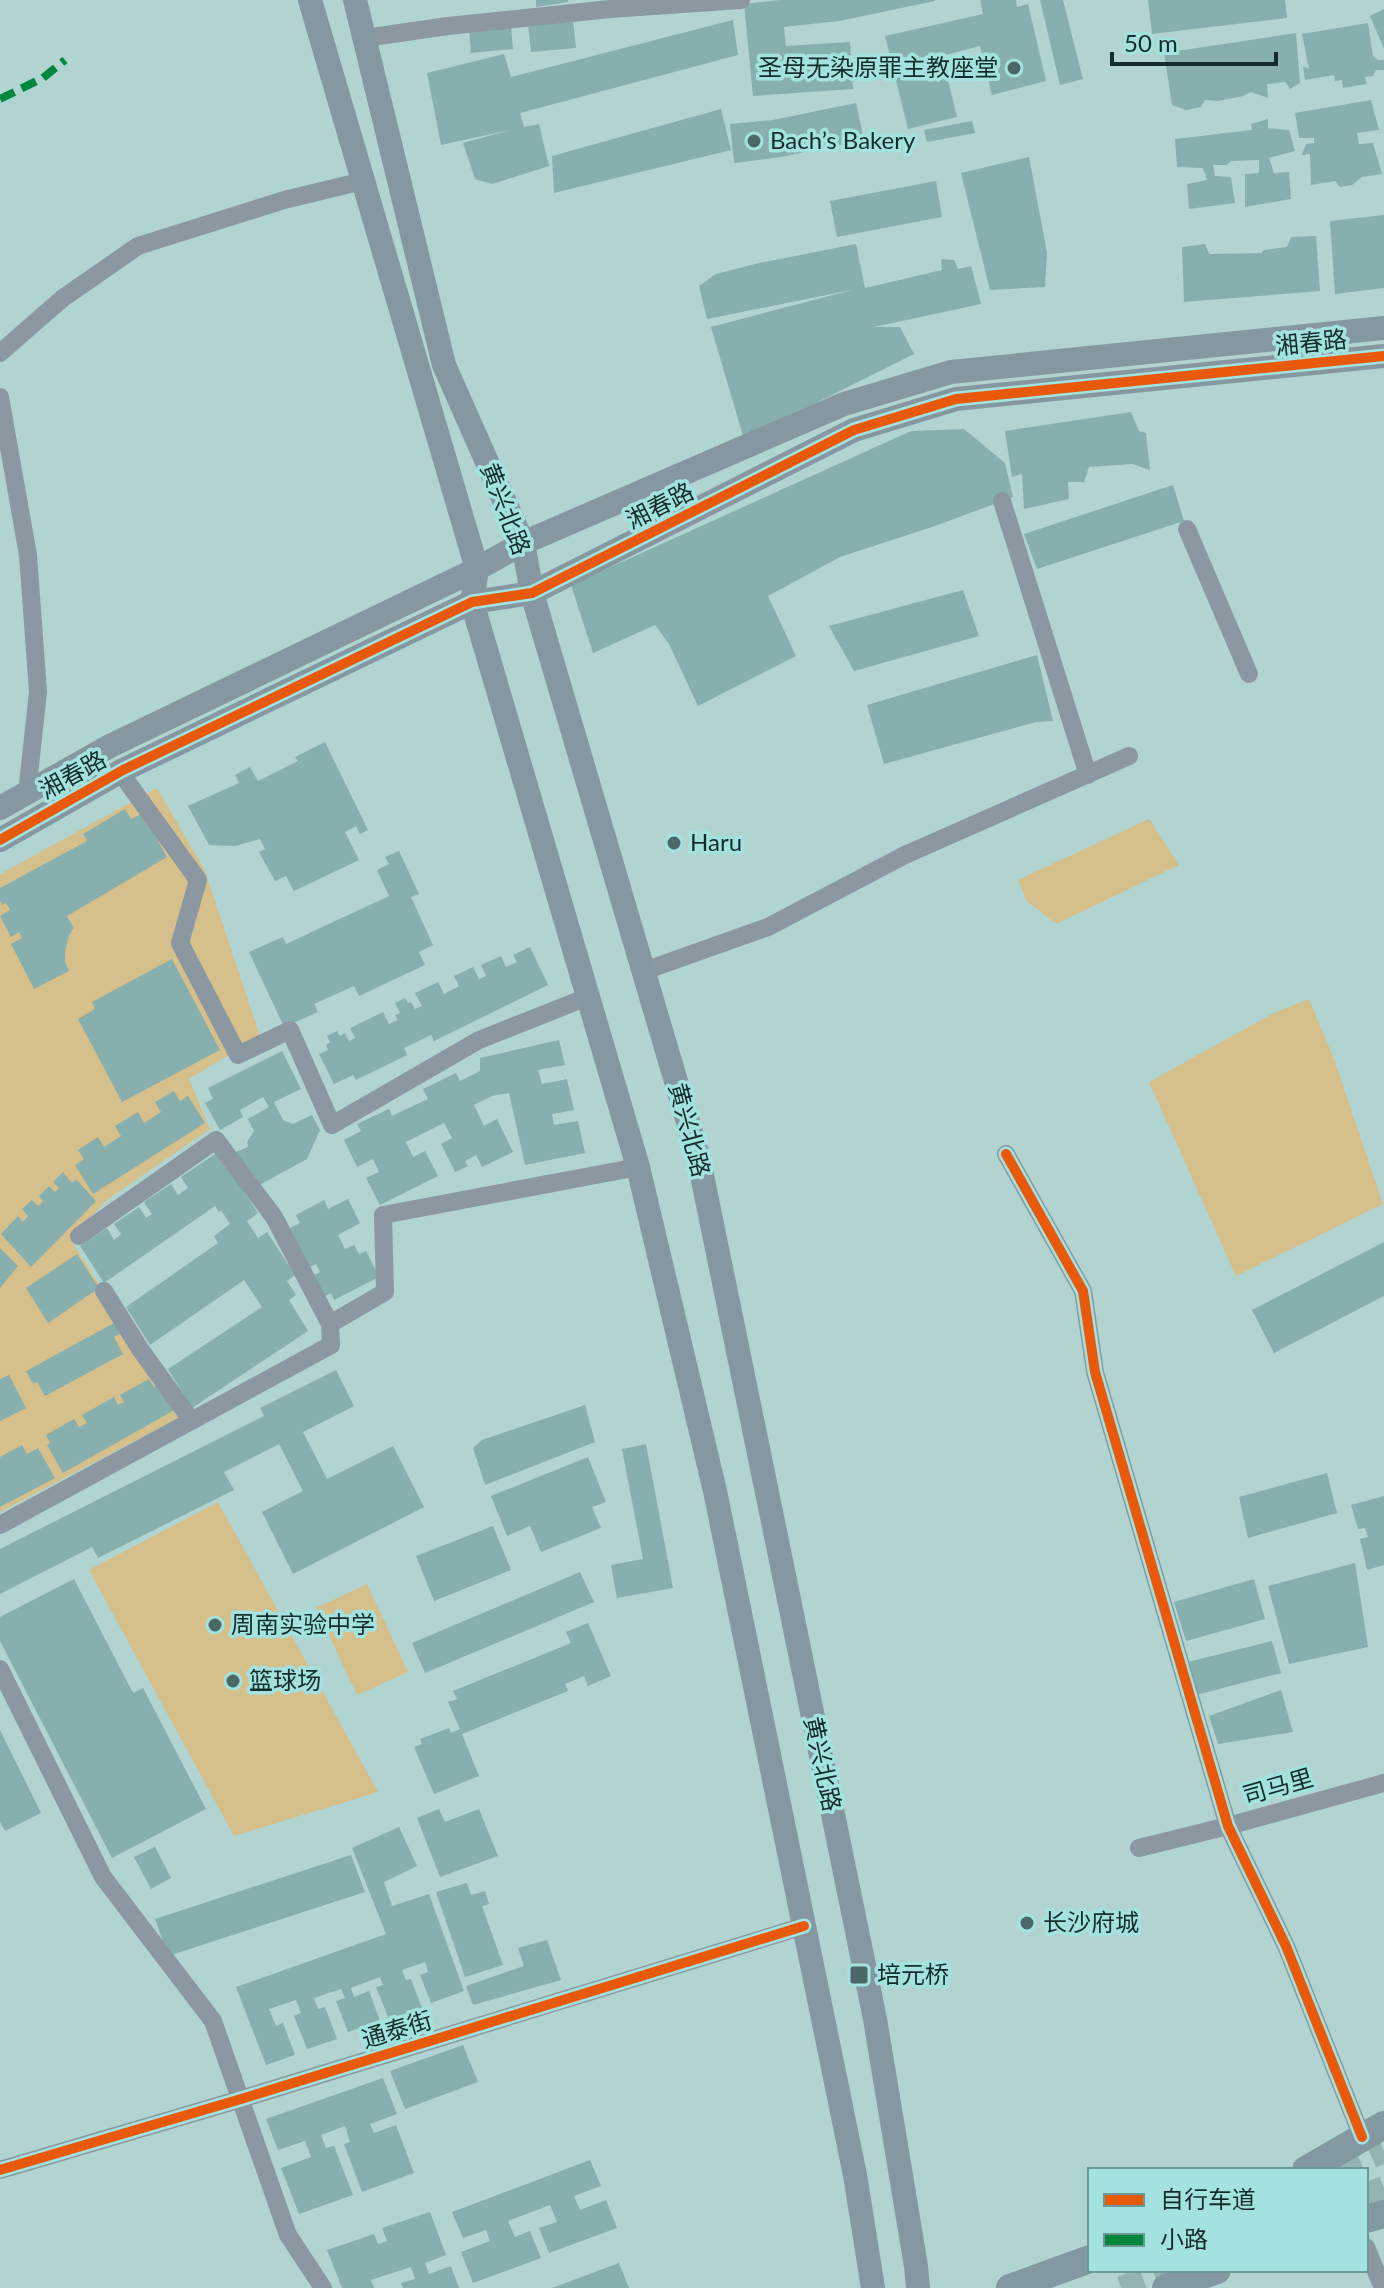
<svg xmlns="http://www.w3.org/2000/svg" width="1384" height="2288" font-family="Lato,'Noto Sans SC',sans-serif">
<rect width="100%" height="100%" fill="#b1d4d1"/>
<!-- green -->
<path fill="#d5bf8b" d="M157,788L205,871L260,1036L189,1079L210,1129L108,1199L70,1239L184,1415L0,1512V874Z
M1149,819L1179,865L1056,924L1026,900L1018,880Z
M1309,999L1334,1059L1383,1204L1236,1276L1149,1082L1274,1013Z
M218,1502L378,1792L234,1836L89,1570Z
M367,1584L408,1672L357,1695L316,1608Z"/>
<!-- building -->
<path fill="#87afad" d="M536,0H568V2L536,7Z
M780,0H935V1L839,21L784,27L786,46L850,42L853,89L753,96L744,4Z
M980,0H1016L1017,7L1028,4L1046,81L992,95L980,46L942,56L957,117L908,129L885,36L983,14Z
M1040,0H1063L1083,79L1060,85Z
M1148,0H1285L1287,18L1152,34Z
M1384,9V49L1370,16Z
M573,20L576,48L531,52L528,24Z
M733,20L738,55L520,113L524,127L539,124L549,166L492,184L475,179L463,143L510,130L441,145L427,73L504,54L511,77Z
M1368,23L1373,56L1378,60H1384V70H1376L1373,76L1365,77L1367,84L1343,88L1342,80L1335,81L1334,75L1305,80L1303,66L1309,69L1302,34Z
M511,25L513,49L471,53L469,29Z
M1296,33L1300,83L1290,89L1285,82L1267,84L1268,98L1251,92L1243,96L1218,101L1205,100L1201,107L1186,110L1172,105L1164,53Z
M1371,100L1379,130L1357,133L1359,144L1373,143L1382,174L1362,177L1352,185L1340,187L1335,181L1311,185L1310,154L1302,155L1306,144L1314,143V138H1299L1295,113Z
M856,103L864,140L781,157L734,163L730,124L773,120Z
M721,109L731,150L554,193L552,156Z
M1268,119V128L1289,130L1295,151L1269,158L1274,173L1289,172L1291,199L1245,207V174L1259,173V160L1231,161L1227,165H1213L1215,176L1231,177L1235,203L1189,209L1187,184L1207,180L1203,168L1177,167L1175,139L1252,130L1251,124Z
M972,121L975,133L927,142L924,130Z
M1029,157L1047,253L1045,287L990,290L961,173Z
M936,181L942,217L837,237L830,201Z
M1384,215V288L1335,294L1330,221Z
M1316,236L1320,291L1184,302L1182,247L1205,244L1209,254L1261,253L1264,250L1287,247L1291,237Z
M856,244L865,288L942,270L941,259L954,260L958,269L971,266L981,304L874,327H900L914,354L816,403L743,436L711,327L852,290L707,319L699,286L716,274L759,263Z
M1131,412L1139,431L1146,433L1150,470L1132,464L1089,467L1084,482H1068L1069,499L1024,509L1022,474L1012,477L1005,431Z
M964,429L1005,463L1013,497L935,526L840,557L768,596L796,656L698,706L669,644L655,625L593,653L571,585L911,431Z
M1173,485L1184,521L1037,569L1024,534Z
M963,590L979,636L854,671L829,626Z
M1037,655L1053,721L1036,722L884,764L867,705Z
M325,742L368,830L360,834L356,826L345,832L359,860L294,891L286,876L275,881L259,852L265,849L260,839L235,846L209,845L188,806L239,783L235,775L250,767L258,781L298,761L295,757Z
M125,809L131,819L143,813L167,857L67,916L74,928L69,935L65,951V962L69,971L34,989L11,944L22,938L19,932L11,937L0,916L10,910L6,903L2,905L0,901V888L87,841L83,834Z
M399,851L419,894L411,897L433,945L419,952L425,965L359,996L354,986L314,1004L318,1012L284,1027L249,952L283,937L286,944L389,896L377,870L389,864L385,857Z
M530,947L548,985L434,1041L431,1035L404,1048L407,1055L356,1080L353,1075L334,1084L319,1054L328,1050L326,1045L330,1042L327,1036L337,1031L340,1036L345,1033L349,1041L355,1038L350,1028L383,1012L389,1024L398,1020L395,1015L400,1013L395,1003L405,998L408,1003L411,1002L415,1009L422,1006L415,993L438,982L444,994L459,986L454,976L473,967L479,979L486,976L481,965L501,956L506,967L517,962L513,955Z
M172,959L220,1050L122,1102L78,1019L95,1009L92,1002Z
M559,1040L565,1065L538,1070L542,1084L567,1079L574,1110L552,1114L554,1125L578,1121L585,1153L525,1165L509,1093L492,1096L474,1105L484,1126L497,1119L513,1152L482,1167L476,1155L465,1161L468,1166L455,1172L441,1144L452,1138L444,1123L406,1142L413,1157L425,1151L438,1176L380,1205L366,1178L379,1172L373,1159L357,1167L344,1140L361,1131L357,1124L389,1109L392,1116L428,1099L423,1089L456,1073L460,1081L480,1071V1058Z
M282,1051L301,1089L274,1102L283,1120L293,1124L312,1115L320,1130L307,1159L254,1188L236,1152L248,1147L247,1142L254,1131L248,1119L269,1107L263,1097L240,1110L243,1117L220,1130L205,1103L213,1099L208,1088Z
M174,1091L180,1101L188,1096L205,1123L93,1194L75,1165L84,1159L78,1150L98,1137L104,1147L121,1136L115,1126L138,1112L144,1123L161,1112L155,1102Z
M218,1152L258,1213L247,1221L258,1238L267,1232L295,1275L287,1281L296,1295L289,1300L308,1331L192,1408L168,1369L262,1307L244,1280L150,1345L126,1307L218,1243L214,1236L230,1224L221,1210L219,1212L215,1206L104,1283L80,1246L107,1228L114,1240L121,1234L114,1224L139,1207L146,1218L152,1214L144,1202L171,1184L178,1195L188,1188L181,1177Z
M63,1172L72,1183L76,1179L96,1201L31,1267L1,1234L18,1216L23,1222L28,1216L22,1209L32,1200L38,1206L43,1201L39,1196L49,1186L55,1192L59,1188L53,1182Z
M348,1199L360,1223L338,1235L345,1249L354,1245L359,1254L366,1251L379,1277L334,1300L331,1293L320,1299L308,1278L320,1272L316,1264L310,1267L284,1231L300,1223L296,1215L324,1200L328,1209Z
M1384,1242V1296L1274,1353L1252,1310Z
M0,1248L18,1266L0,1288Z
M77,1254L99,1288L48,1323L26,1288Z
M114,1323L120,1334L114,1337L123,1354L45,1396L37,1382L33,1384L26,1371Z
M336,1370L354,1406L303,1432L327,1479L393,1446L424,1507L293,1574L262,1512L303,1491L279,1444L224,1472L234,1490L98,1558L92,1547L0,1594V1549L264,1416L260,1408Z
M9,1375L26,1408L0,1421V1379Z
M149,1379L154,1387L164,1381L178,1408L63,1473L47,1445L50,1443L46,1435L74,1419L79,1427L87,1423L82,1415L114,1397L118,1405L124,1402L120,1395Z
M585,1405L595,1442L485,1485L473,1448L482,1440Z
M646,1444L673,1588L617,1598L611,1565L643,1559L622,1449Z
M22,1445L27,1454L38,1448L55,1478L0,1507V1457Z
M588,1457L606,1502L592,1507L601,1528L541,1552L530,1526L507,1536L491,1496Z
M1327,1473L1337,1513L1248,1538L1239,1497Z
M1384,1496V1565L1367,1570L1360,1539L1368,1537L1365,1528L1358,1529L1351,1505Z
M493,1526L511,1570L434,1601L416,1556Z
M1355,1563L1368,1647L1289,1664L1268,1586Z
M580,1572L594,1602L425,1673L412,1643Z
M74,1579L133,1693L143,1688L206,1809L112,1858L0,1641V1617Z
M1254,1579L1265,1619L1186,1641L1174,1602Z
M588,1623L611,1676L588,1686L584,1676L565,1684L568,1691L462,1734L479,1776L434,1794L414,1747L422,1744L420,1739L449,1728L451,1733L460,1729L448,1702L457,1699L453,1691L571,1643L566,1632Z
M1272,1641L1281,1673L1196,1695L1188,1662Z
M1281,1690L1293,1732L1218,1744L1209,1716Z
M0,1730L41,1813L5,1831L0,1822Z
M439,1809L445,1822L479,1809L498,1856L440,1877L417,1818Z
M399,1827L417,1866L384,1882L392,1906L429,1894L464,1991L431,2003L420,1975L428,1972L425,1962L402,1970L406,1980L411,1979L422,2008L389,2019L376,1987L383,1985L380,1977L351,1988L354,1997L369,1991L380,2021L348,2032L336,2001L345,1998L341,1989L314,1998L318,2009L325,2007L337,2039L307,2049L294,2016L301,2013L296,2000L269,2009L276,2026L283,2023L295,2055L266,2065L236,1987L386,1934L352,1848Z
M155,1847L171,1878L151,1889L134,1857Z
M351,1855L365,1892L168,1956L155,1919Z
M467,1883L471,1895L485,1891L489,1904L482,1906L503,1965L465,1977L436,1892Z
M547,1940L561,1980L473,2005L466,1986L524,1966L518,1948Z
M463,2045L478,2082L405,2109L390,2071Z
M383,2078L397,2114L370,2124L374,2133L396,2125L414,2173L362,2192L344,2144L350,2142L345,2126L321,2135L326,2148L334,2146L353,2195L299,2214L281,2168L311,2157L305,2141L278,2150L266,2119Z
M590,2160L601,2186L574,2196L580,2210L606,2200L617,2228L549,2253L539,2228L557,2222L550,2205L508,2221L515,2237L530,2231L541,2258L473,2283L461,2252L490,2241L486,2230L463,2238L452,2212Z
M430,2212L446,2255L425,2263L429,2274L451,2266L459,2288H403L401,2283L415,2279L411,2267L371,2280L374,2288H342L327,2250L374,2234L378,2244L387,2241L382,2228Z
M619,2263L629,2288H552Z"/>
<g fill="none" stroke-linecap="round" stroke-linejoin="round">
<!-- secondary-tunnel -->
<path stroke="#92b3b0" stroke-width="24" stroke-dasharray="24 12" stroke-linecap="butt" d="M1338,2170L1384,2151
M1366,2195L1384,2188
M1121,2288L1172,2270"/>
<!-- street -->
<path stroke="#8b98a2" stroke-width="18" d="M365,38L448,26L610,9L741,0
M0,353L63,298L138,246L284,200L363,181
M0,397L28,555L38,692L27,793
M1002,501L1088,775
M1187,529L1249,674
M120,772L198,880L180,943L238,1055L290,1030L332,1125L479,1040L590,996
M644,971L768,927L905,855L1129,756
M1006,1154L1083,1291L1095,1372L1228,1826L1286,1946L1362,2137
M79,1236L216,1140L274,1217L330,1324
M104,1291L140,1349L192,1421
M0,1525L331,1345L330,1324L385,1292L383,1215L638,1167
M0,1669L103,1877L213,2021L288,2235L323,2288
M1139,1848L1228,1826L1384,1783
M0,2170L241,2099L804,1926
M1366,2247L1383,2288"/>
<!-- secondary -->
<path stroke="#8598a1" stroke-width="24" d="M310,0L477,569L472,602L638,1167L715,1491L855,2175L873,2288
M355,0L444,365L523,543L532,593L698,1156L875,2019L916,2266L918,2288
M0,808L110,746L477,569L523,543L844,404L951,372L1384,328
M0,840L123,770L472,602L532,593L854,430L956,399L1384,356"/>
<!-- primary -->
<path stroke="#8299a2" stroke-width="28" d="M1306,2170L1384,2125
M1366,2219L1384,2214
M1010,2288L1090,2259
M1166,2288L1217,2270"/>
<!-- quiet -->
<path stroke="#00873e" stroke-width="8" stroke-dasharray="16 8" stroke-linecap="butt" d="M0,99L43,78L65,60"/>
<defs>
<path id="cycleway" d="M0,840L123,770L472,602L532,593L854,430L956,399L1384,356
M1006,1154L1083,1291L1095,1372L1228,1826L1286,1946L1362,2137
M0,2170L241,2099L804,1926"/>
</defs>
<!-- cycleway casing -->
<use href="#cycleway" stroke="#a3e2de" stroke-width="15"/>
<!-- cycleway -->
<use href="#cycleway" stroke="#e8590c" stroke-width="10"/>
</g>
<!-- markers -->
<g fill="#4b6766" stroke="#a3e2de" stroke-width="3">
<circle cx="1014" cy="68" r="8"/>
<circle cx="754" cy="141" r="8"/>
<circle cx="674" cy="843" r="8"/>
<circle cx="215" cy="1625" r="8"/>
<circle cx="233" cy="1681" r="8"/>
<circle cx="1027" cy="1923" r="8"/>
<rect x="849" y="1965" width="20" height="20" rx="4"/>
</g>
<g text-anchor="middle" stroke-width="7" stroke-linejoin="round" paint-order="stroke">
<!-- poi labels -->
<g font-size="24" fill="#142d2c" stroke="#a3e2de" text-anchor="start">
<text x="998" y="76" text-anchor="end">圣母无染原罪主教座堂</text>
<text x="770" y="149">Bach’s Bakery</text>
<text x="690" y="851">Haru</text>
<text x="231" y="1633">周南实验中学</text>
<text x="249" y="1689">篮球场</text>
<text x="1043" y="1931">长沙府城</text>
<text x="877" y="1983">培元桥</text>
</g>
<!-- street labels -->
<g font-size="24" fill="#142d2c" stroke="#a3e2de">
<text transform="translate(1311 343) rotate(-6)" y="8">湘春路</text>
<text transform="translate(660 506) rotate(-27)" y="8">湘春路</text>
<text transform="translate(505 509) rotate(69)" y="8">黄兴北路</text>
<text transform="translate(73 775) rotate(-29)" y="8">湘春路</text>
<text transform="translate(689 1130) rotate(75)" y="8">黄兴北路</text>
<text transform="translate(822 1764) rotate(78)" y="8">黄兴北路</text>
<text transform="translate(1278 1787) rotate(-16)" y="8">司马里</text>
<text transform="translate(397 2030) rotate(-17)" y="8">通泰街</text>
</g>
</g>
<!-- legend -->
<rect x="1088" y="2168" width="280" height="104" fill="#a3e2de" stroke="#6a9a97" stroke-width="2"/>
<rect x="1104" y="2194" width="40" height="12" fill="#e8590c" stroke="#6a9a97" stroke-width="2"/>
<text x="1160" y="2208" font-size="24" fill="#142d2c">自行车道</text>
<rect x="1104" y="2234" width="40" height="12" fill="#00873e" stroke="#6a9a97" stroke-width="2"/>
<text x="1160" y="2248" font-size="24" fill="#142d2c">小路</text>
<!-- scale -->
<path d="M1112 52v12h164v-12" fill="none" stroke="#142d2c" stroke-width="4"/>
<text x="1124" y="52" font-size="24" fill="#142d2c" stroke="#a3e2de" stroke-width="6" paint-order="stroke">50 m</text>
</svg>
